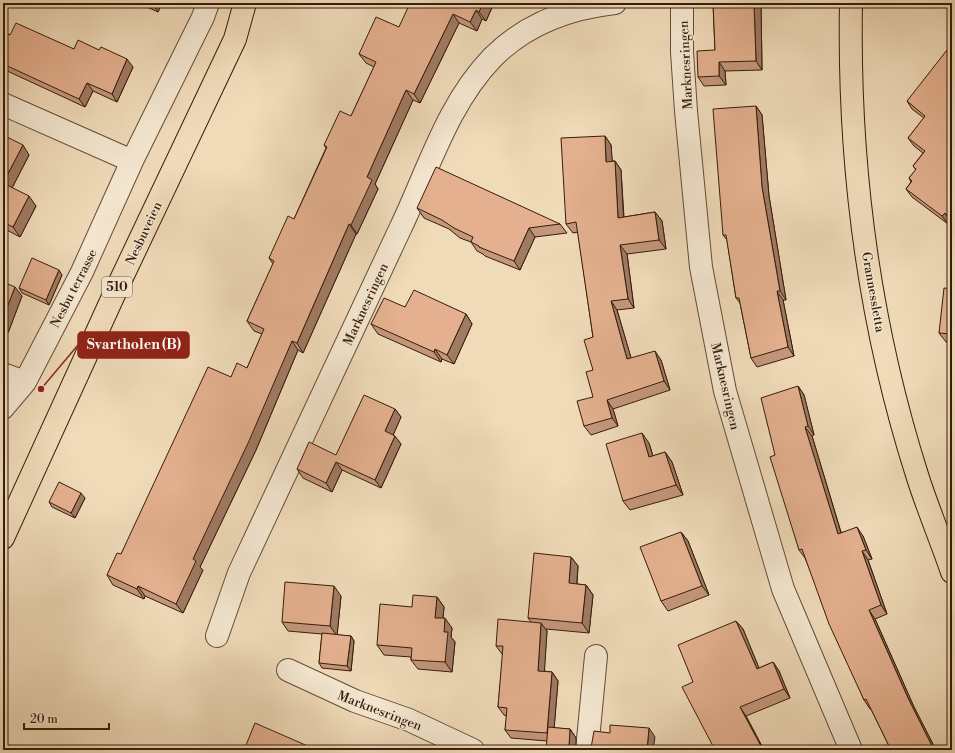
<svg xmlns="http://www.w3.org/2000/svg" width="955" height="753" font-family="'Libre Bodoni',serif">
<rect width="100%" height="100%" fill="#f0dbb9"/>
<filter id="stains"><feTurbulence type="fractalNoise" baseFrequency=".005" numOctaves="4"/><feColorMatrix values="0 0 0 0 .2 0 0 0 0 .09 0 0 0 0 .02 0 0 0 .5 -.17"/></filter>
<radialGradient id="worn" r=".72"><stop offset=".6" stop-color="#630" stop-opacity="0"/><stop offset="1" stop-color="#630" stop-opacity=".3"/></radialGradient>
<g fill="none" stroke-linecap="round" stroke-linejoin="round">
<defs>
<path id="minor" d="M682,3V52L686,111L701,267L725,391L783,589L851,750
M3,104L132,161
M3,374L25,382
M3,408L25,382L82,272L132,161L203,17L208,3
M217,636L239,573C293,459 346,344 400,229C428,171 447,104 493,57C526,24 570,8 615,3
M288,670L355,701L409,720L473,750
M587,750L596,656"/>
<path id="major" d="M851,3C848,163 869,325 918,478C928,509 941,540 952,572
M3,538L117,288L235,39L245,3"/>
</defs>
<!-- minor casing -->
<use href="#minor" stroke="#644c36" stroke-width="24"/>
<!-- major casing -->
<use href="#major" stroke="#361c0b" stroke-width="24"/>
<!-- minor -->
<use href="#minor" stroke="#f5e8d2" stroke-width="22"/>
<!-- major -->
<use href="#major" stroke="#f0dbb9" stroke-width="22"/>
</g>
<!-- wall -->
<path fill="#c4977b" stroke="#361c0b" d="M138,3H162L158,12Z
M494,3L486,21L482,19L477,31L459,23L420,103L413,100L375,184L378,189L357,234H356L303,353L298,350L256,450L200,567L203,570L183,613L145,596L144,599L113,585L107,575L121,554L231,377L247,368L262,334L254,331L247,321L273,264L269,258L294,219L326,148L324,145L351,116L374,67L366,63L359,54L399,27Z
M713,3H761L762,70L725,71L726,85L704,86L698,77L715,50Z
M3,32L10,35L74,49L133,67L117,102L93,91L85,107L3,69Z
M952,54V222L950,221L948,224L912,197L906,189L911,182L909,178L916,170L913,166L923,153L914,146L908,138L924,118L912,109L907,101Z
M756,106L762,115L769,196L786,300H783L794,356L757,367L751,358L740,303L736,298L727,240L723,235Z
M3,135L29,155L12,188L36,206L20,237L3,228Z
M605,136L611,145L612,161H615L621,170L624,217L655,212L662,221L666,249L627,254L634,308L617,310L631,358L661,360L670,390L613,409L618,426L591,435L584,426L593,397V337L578,232L573,233L566,224Z
M417,208L560,224L567,233L535,237L520,270L485,256L483,254L477,251L471,242L460,238L449,229L424,218Z
M62,275L49,305L22,293L19,288Z
M3,282L22,296L8,333L3,331Z
M952,289V343L946,342L939,333Z
M405,307L466,314L472,324L454,364L442,359L441,362L378,334L371,324Z
M798,386L804,395L814,435L812,436L841,532L863,536L872,559L868,560L887,614L875,619L914,707L936,750H891L871,709H870L864,700L805,558L799,550L775,455Z
M395,409L401,417L393,435L401,444L381,488L342,470L332,492L303,478L297,469L336,455Z
M649,443L653,456L665,452L672,462L683,495L630,510L623,501Z
M85,498L75,518L52,507L49,502Z
M681,532L688,541L709,595L668,611L661,601Z
M571,557L578,566L577,584L586,585L593,595L589,633L546,629L547,631L544,671L552,672L558,681L554,728L570,729L576,738L547,741L511,738L505,730L507,716L504,715L498,707L503,654H502L496,646L531,622L528,618Z
M341,596L337,635L351,636L354,641L351,671L322,668L319,663L322,634L288,631L282,622Z
M437,597L444,607L443,618L452,628L451,637L455,642L452,672L418,669L411,660V657L384,655L377,645L412,607Z
M736,621L743,629L759,668L773,662L779,671L790,698L746,716L764,750H715L693,682Z"/>
<!-- shaded-wall -->
<path fill="#a07b64" stroke="#361c0b" d="M152,3H162L158,12Z
M483,3H494L486,21L479,12Z
M754,3H761L762,70L756,61Z
M476,10L482,19L477,31L470,22Z
M453,14L459,23L420,103L414,94Z
M127,59L133,67L117,102L112,94Z
M719,62L725,71L726,85L719,76Z
M87,83L93,91L85,107L79,99Z
M406,90L413,100L375,184L378,189L357,234L351,225L367,177Z
M756,106L762,115L769,196L786,300L780,291L762,187Z
M605,136L611,145L613,170L606,162Z
M23,145L29,155L10,192L3,183Z
M615,161L621,170L624,227L618,218Z
M29,196L36,206L20,237L13,227Z
M952,208V222L947,215Z
M655,212L662,221L666,249L659,240Z
M945,213L950,221L948,224L942,216Z
M349,224L356,234L303,353L297,343Z
M529,228L535,237L520,270L514,261Z
M620,245L627,254L634,308L628,299Z
M59,270L62,275L49,305L46,300Z
M15,287L22,296L8,333L3,326V318Z
M777,291L783,300L794,356L788,347Z
M611,301L617,310L634,368L627,359Z
M466,314L472,324L454,364L447,355Z
M292,341L298,350L256,450L200,567L203,570L183,613L176,604L193,559Z
M435,349L442,359L441,362L434,352Z
M655,351L661,360L670,390L664,381Z
M798,386L804,395L814,435L808,426Z
M607,400L613,409L618,426L612,418Z
M395,409L401,417L391,440L385,431Z
M805,427L812,436L844,543L838,534Z
M642,433L649,443L656,467L649,457Z
M395,436L401,444L381,488L375,480Z
M665,452L672,462L683,495L676,485Z
M336,462L342,470L332,492L326,483Z
M81,493L85,498L75,518L71,513Z
M857,527L863,536L872,559L866,550Z
M681,532L688,541L709,595L702,586Z
M862,551L868,560L887,614L881,605Z
M571,557L578,566L576,593L569,583Z
M586,585L593,595L589,633L582,623Z
M138,586L145,596L144,599L137,589Z
M334,586L341,596L337,636L330,626Z
M437,597L444,607L442,627L435,618Z
M869,610L875,619L914,707L936,750H934L908,698Z
M445,618L452,628L451,637L455,642L452,672L445,662L444,632Z
M736,621L743,629L763,678L757,669Z
M541,623L547,631L544,679L538,671Z
M351,636L354,641L351,671L347,666Z
M773,662L779,671L790,698L784,689Z
M552,672L558,681L553,742L547,733Z
M740,707L746,716L764,750H763Z
M649,728L655,737L653,750H647Z
M570,729L576,738V750H572L569,746Z"/>
<!-- building -->
<path fill="#e4b08f" stroke="#361c0b" d="M410,3H483L479,12L476,10L470,22L453,14L414,94L406,90L367,177L372,180L351,225L349,224L297,343L292,341L249,441L193,559L196,561L176,604L138,586L137,589L107,575L117,553L121,554L208,367L231,377L237,363L247,368L264,329L247,321L274,261L269,258L288,216L294,219L327,147L324,145L340,111L351,116L376,62L359,54L376,17L399,27Z
M713,3H754L756,61L719,62V76L698,77L697,51L715,50Z
M16,23L74,49L78,40L99,50L101,47L127,59L112,94L87,83L79,99L3,64V32L10,35Z
M947,50L952,54V208L947,215L945,213L942,216L906,189L912,181L909,178L916,169L913,166L925,151L908,138L925,116L907,101Z
M756,106L762,187L780,291H777L788,347L751,358L739,298H736L726,235H723L713,109Z
M3,135L23,145L3,183L29,196L13,227L3,222Z
M605,136L606,162L615,161L618,218L655,212L659,240L620,245L628,299L611,301L627,359L655,351L664,381L607,400L612,418L584,426L577,401L593,397L586,372L593,370L584,340L593,337L576,222L566,224L561,138Z
M436,167L560,224L529,228L514,261L479,247V246L471,242L473,237L454,228L442,220L417,208Z
M32,258L59,270L46,300L19,288Z
M3,282L15,287L3,318Z
M944,288L952,289V334L939,333Z
M414,290L466,314L447,355L435,349L434,352L371,324L384,298L405,307Z
M798,386L808,426L805,427L838,534L857,527L866,550L862,551L881,605L869,610L908,698L934,750H891L866,699L864,700L829,624L802,549L799,550L770,457L775,455L761,398Z
M364,395L395,409L385,431L395,436L375,480L336,462L326,483L297,469L309,442L336,455Z
M642,433L649,457L665,452L676,485L623,501L606,444Z
M59,482L81,493L71,513L49,502Z
M681,532L702,586L661,601L640,547Z
M534,553L571,557L569,583L586,585L582,623L528,618Z
M285,582L334,586L330,626L282,622Z
M413,595L437,597L435,618H445L444,632H448L445,662L411,660L412,648L377,645L380,604L412,607Z
M498,619L541,623L538,671L552,672L547,733L505,730L507,708L498,707L503,646H496Z
M736,621L757,669L773,662L784,689L740,707L763,750H715L682,687L693,682L678,645Z
M322,633L351,636L347,666L319,663Z
M255,723L310,747L309,750H244Z
M610,725L649,728L647,750H589L591,748L594,731L610,733Z
M548,727L570,729L569,746L573,750H546Z"/>
<g text-anchor="middle" stroke-width="3" stroke-linejoin="round" paint-order="stroke">
<!-- shield labels -->
<rect fill="#f5e8d2" stroke="#6f5947" stroke-width="1" x="102" y="277" width="30" height="20" rx="3"/>
<g font-size="12" font-weight="bold" fill="#361c0b">
<text x="117" y="291">510</text>
</g>
<!-- street labels -->
<g font-size="13" fill="#361c0b" stroke="#f5e8d2">
<text transform="translate(685 65) rotate(-93)" y="5">Marknesringen</text>
<text transform="translate(143 233) rotate(-65)" y="5">Nesbuveien</text>
<text transform="translate(73 288) rotate(-63)" y="5">Nesbu terrasse</text>
<text transform="translate(874 292) rotate(80)" y="5">Grannessletta</text>
<text transform="translate(365 304) rotate(-65)" y="5">Marknesringen</text>
<text transform="translate(726 386) rotate(77)" y="5">Marknesringen</text>
<text transform="translate(380 710) rotate(21)" y="5">Marknesringen</text>
</g>
</g>
<!-- callouts -->
<path fill="none" stroke="#8f2418" stroke-width="1.5" d="M41 389L78 345"/>
<circle fill="#8f2418" stroke="#f5e8d2" stroke-width="1.5" cx="41" cy="389" r="4"/>
<rect fill="#8f2418" stroke="#8f2418" stroke-width="1.5" x="78" y="332" width="111" height="26" rx="4"/>
<g font-size="14" text-anchor="middle" font-weight="bold" fill="#fff">
<text x="134" y="349">Svartholen (B)</text>
</g>
<!-- margin -->
<rect width="955" height="753" fill="none" stroke="#f0dbb9" stroke-width="16"/>
<rect x="4" y="4" width="947" height="745" fill="none" stroke="#361c0b" stroke-width="2"/>
<rect x="8" y="8" width="939" height="737" fill="none" stroke="#361c0b"/>
<!-- scale -->
<path d="M24 723v6h85v-6" fill="none" stroke="#361c0b" stroke-width="2"/>
<text x="30" y="723" font-size="12" fill="#361c0b" stroke="#f5e8d2" stroke-width="3" paint-order="stroke">20 m</text>
<rect width="100%" height="100%" filter="url(#stains)"/>
<rect width="100%" height="100%" fill="url(#worn)"/>
</svg>
